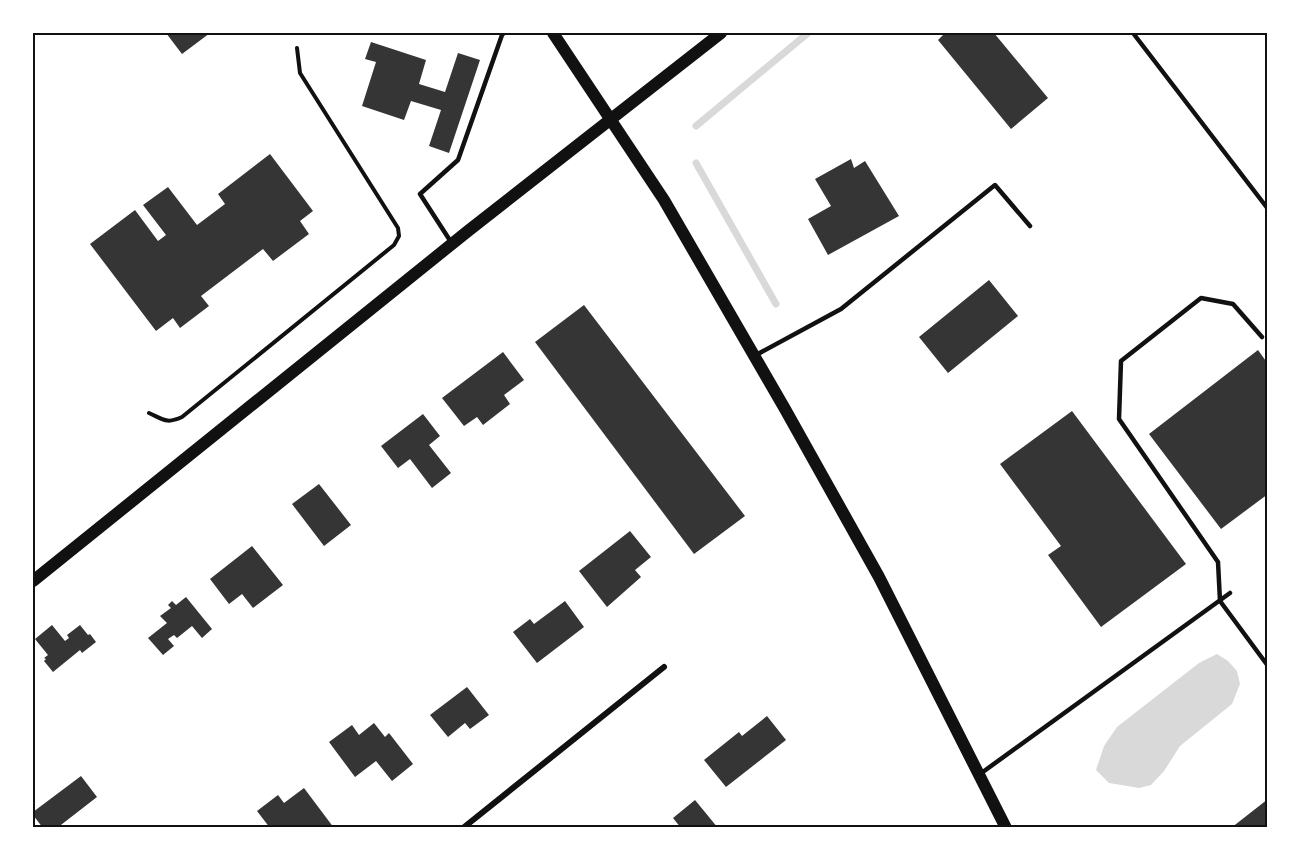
<svg xmlns="http://www.w3.org/2000/svg" width="1301" height="861" font-family="'Playfair Display',serif">
<rect width="100%" height="100%" fill="#fff"/>
<!-- water -->
<path fill="#d9d9d9" d="M1217,654L1228,661L1237,671L1240,684L1232,704L1180,746L1164,771L1151,785L1139,788L1109,783L1096,770L1104,746L1117,727L1199,663Z"/>
<g fill="none" stroke-linecap="round" stroke-linejoin="round">
<!-- stream -->
<path stroke="#d9d9d9" stroke-width="7" d="M696,126L808,33
M696,163L776,304"/>
</g>
<!-- building -->
<path fill="#353535" d="M166,33H210L182,54Z
M945,33H994L1048,98L1011,129L938,40Z
M371,42L426,60L419,84L445,92L458,53L480,60L449,153L429,146L441,110L411,101L404,120L362,106L376,62L365,59Z
M270,154L313,211L300,221L309,234L273,261L263,249L201,296L209,306L180,328L173,318L156,331L90,244L135,210L158,241L166,235L143,205L168,187L197,225L225,204L218,194Z
M851,159L854,168L865,161L899,216L828,255L808,219L831,206L815,179Z
M989,280L1018,316L948,373L919,337Z
M584,305L745,516L694,554L535,342Z
M1258,350L1268,364V494L1221,529L1149,434Z
M503,352L524,380L504,395L510,404L483,425L477,417L464,426L442,398Z
M1072,411L1186,564L1101,627L1048,555L1061,546L1000,464Z
M423,414L440,436L429,445L451,473L432,488L410,459L398,468L381,446Z
M319,484L351,525L324,546L292,504Z
M630,531L651,557L635,570L641,577L607,607L579,571Z
M252,546L283,585L253,608L242,594L229,604L210,579Z
M186,597L212,629L202,638L192,626L177,638L174,635L168,639L174,646L163,655L148,638L167,623L160,616L171,608L168,605L172,601L176,605Z
M565,601L584,627L537,663L513,632L530,619L534,624Z
M52,625L65,641L69,638L67,635L80,625L88,635L90,634L96,642L82,653L80,650L53,672L44,661L46,659L44,658L48,655L35,639Z
M467,687L489,715L470,729L465,723L448,737L430,715Z
M767,716L786,740L726,787L704,760L739,732L742,736Z
M374,723L385,737L389,733L413,764L392,781L376,761L355,777L329,742L352,725L359,735Z
M81,776L97,797L57,828H43L33,815V812Z
M304,788L334,828H270L257,811L278,795L284,803Z
M1268,799V828H1231Z
M695,800L718,828H681L673,818Z"/>
<g fill="none" stroke-linecap="round" stroke-linejoin="round">
<!-- path -->
<path stroke="#111" stroke-width="4" d="M149,413C164,420 167,424 182,417L394,245L399,236L398,228L300,73L297,48"/>
<!-- service -->
<path stroke="#111" stroke-width="4.5" d="M1133,33L1268,209
M451,242L420,194L458,160L502,35L504,33
M1262,337L1233,304L1201,298L1121,361L1119,419L1218,562L1220,601L1268,666
M756,355L841,309L995,185L1030,226
M980,774L1230,593"/>
<!-- minor -->
<path stroke="#111" stroke-width="6" d="M463,828L664,667"/>
<!-- secondary -->
<path stroke="#111" stroke-width="12" d="M553,33L664,200L785,409L879,577L1006,828
M33,581L468,231L721,33"/>
</g>
<!-- border -->
<rect width="1301" height="861" fill="none" stroke="#ffffff" stroke-width="69"/>
<rect x="34" y="34" width="1232" height="792" fill="none" stroke="#111" stroke-width="2"/>
</svg>
